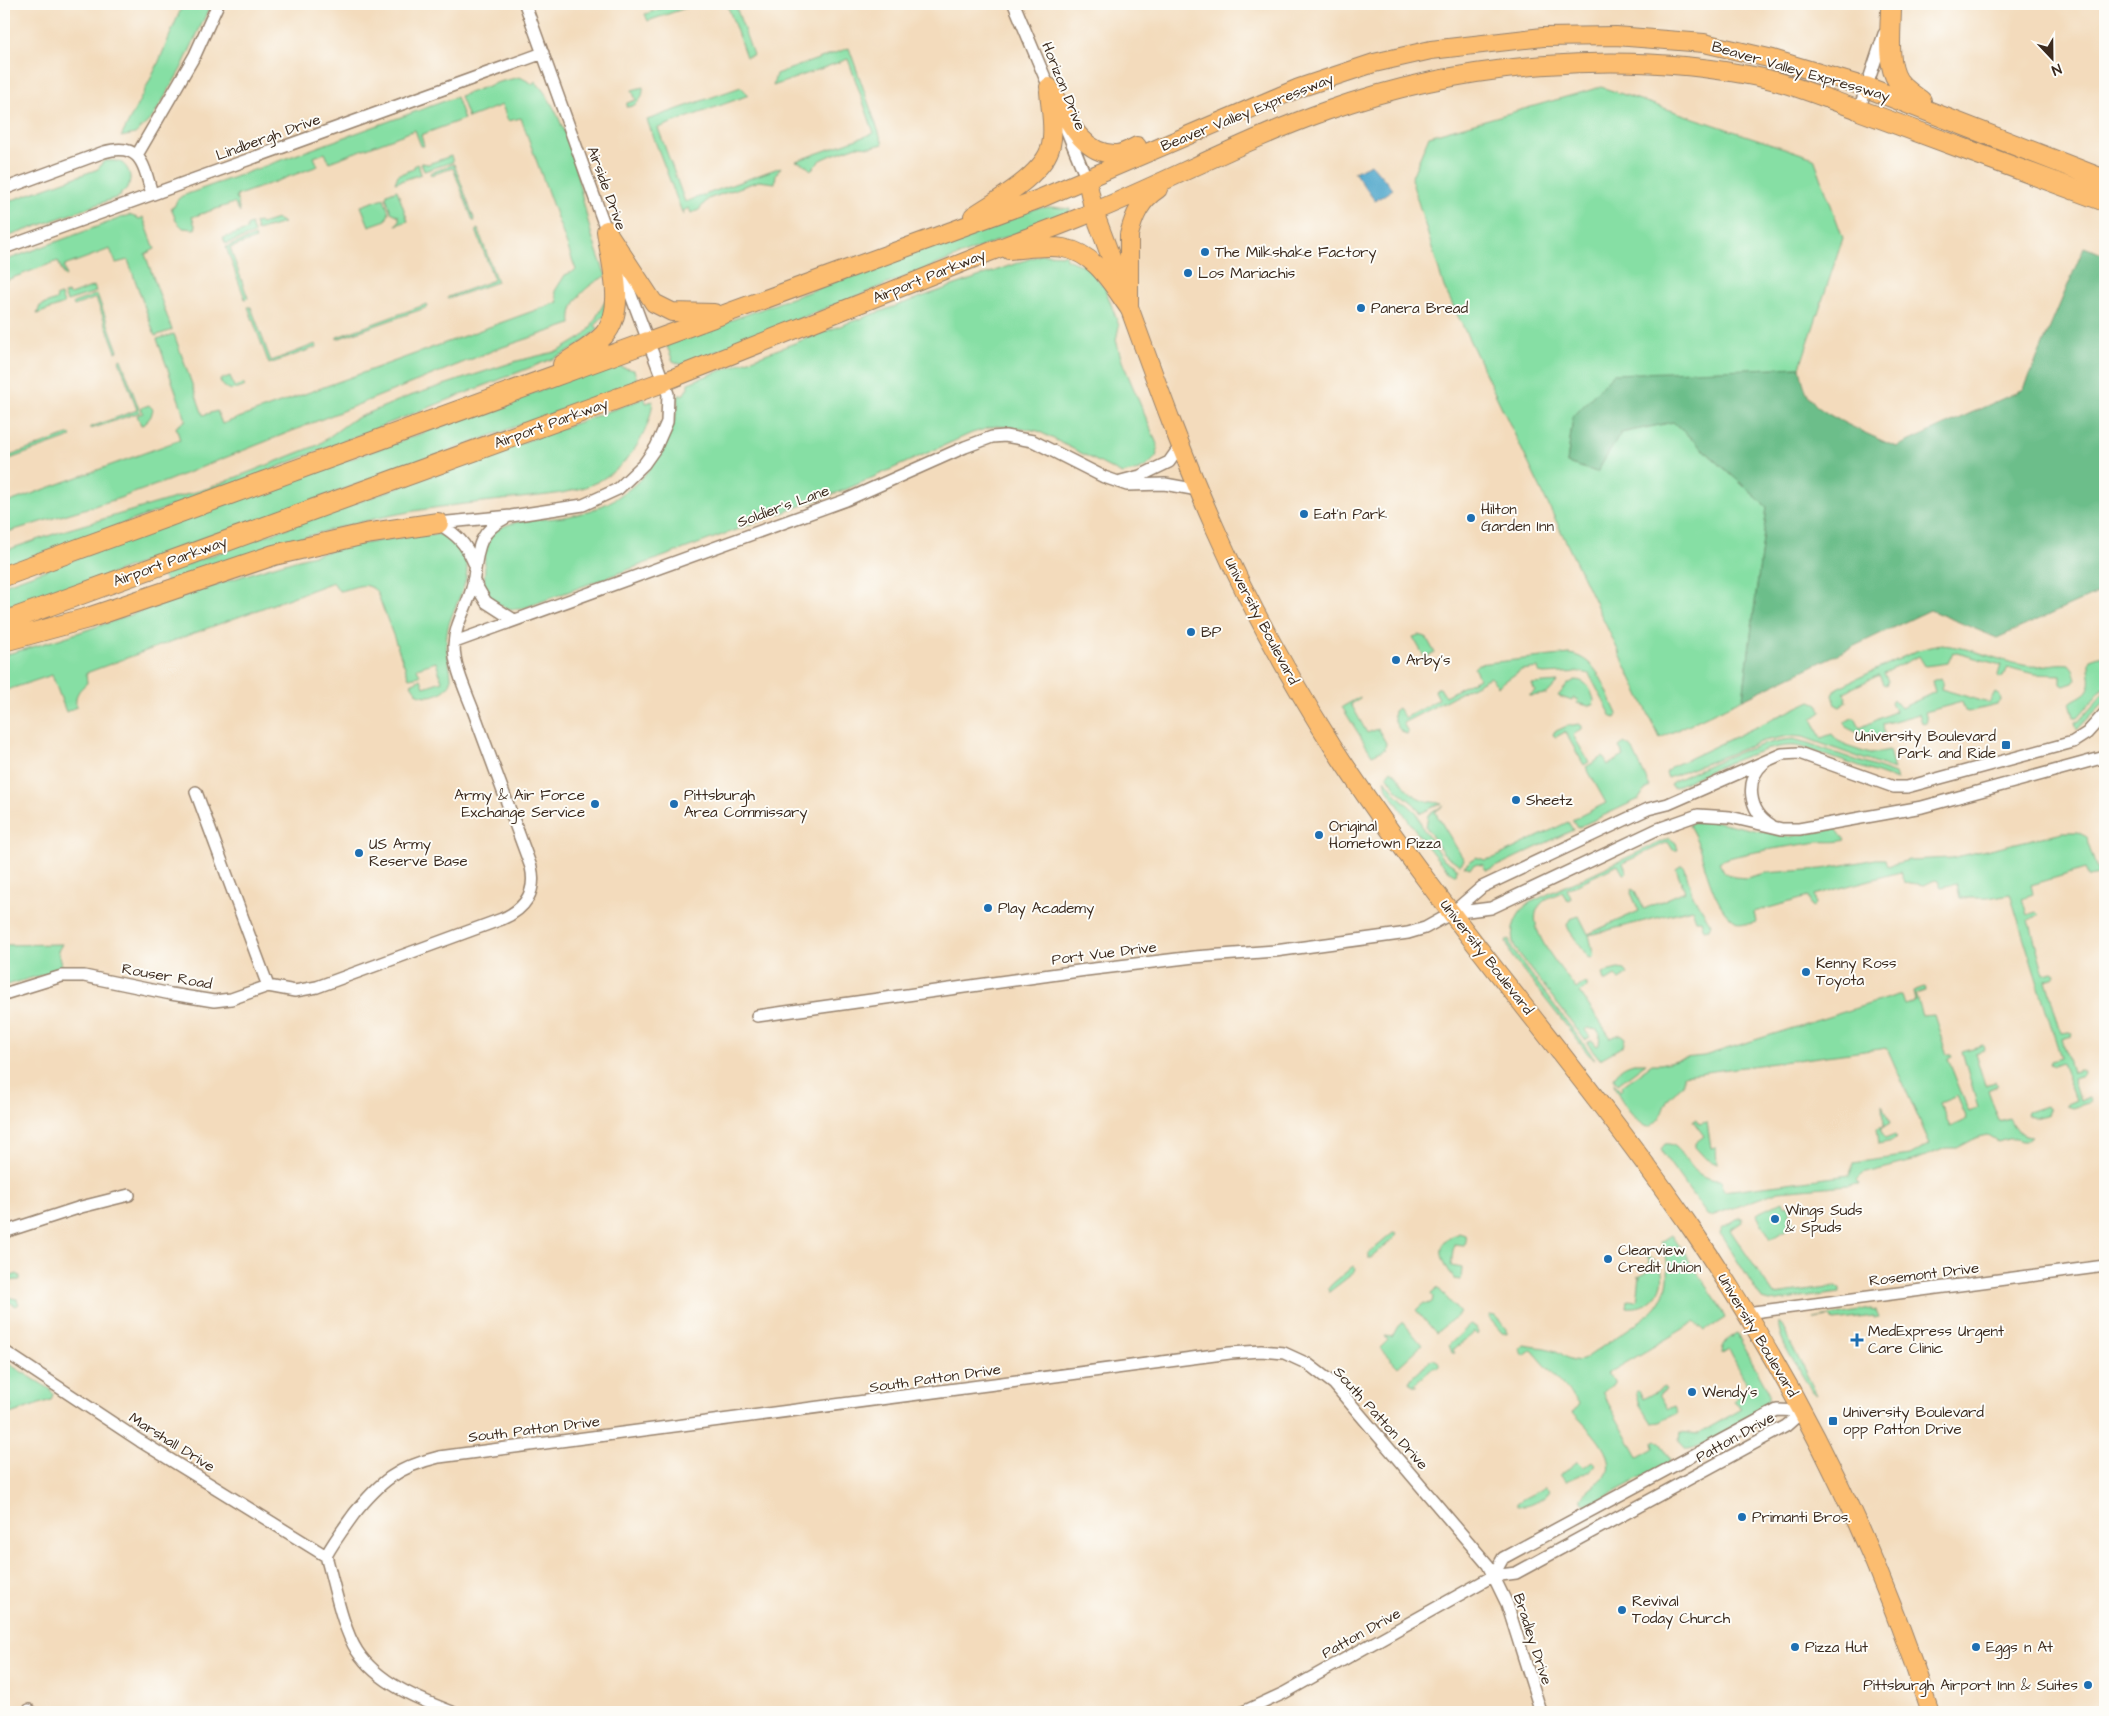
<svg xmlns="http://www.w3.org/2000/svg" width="2109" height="1716" font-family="'Architects Daughter',sans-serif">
<rect width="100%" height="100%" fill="#fdfcf7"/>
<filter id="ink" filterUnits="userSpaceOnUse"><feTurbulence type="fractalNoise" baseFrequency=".02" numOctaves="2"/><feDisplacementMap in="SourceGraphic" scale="10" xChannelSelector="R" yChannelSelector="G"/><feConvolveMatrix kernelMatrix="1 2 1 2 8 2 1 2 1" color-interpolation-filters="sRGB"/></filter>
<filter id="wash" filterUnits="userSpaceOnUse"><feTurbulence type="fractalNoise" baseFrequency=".0096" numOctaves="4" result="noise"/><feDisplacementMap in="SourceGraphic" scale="20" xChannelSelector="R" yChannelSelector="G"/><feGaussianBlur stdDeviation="1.12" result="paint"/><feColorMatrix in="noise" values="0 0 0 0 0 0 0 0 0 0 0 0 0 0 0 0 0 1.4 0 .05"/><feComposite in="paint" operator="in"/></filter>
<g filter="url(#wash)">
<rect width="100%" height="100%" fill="#f3dbbc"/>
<!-- green -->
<path fill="#86dfa4" stroke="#608461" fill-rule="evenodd" d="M183,4H211L181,69L153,117L135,134L121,137L157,66Z
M675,4H697L648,21L645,14Z
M727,4H735L753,55L746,57Z
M849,48L883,144L872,147L857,146L832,155L821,160L811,170L804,164L796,161L874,133L848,59L773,86L776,74Z
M520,77L533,84L535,81C570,117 578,188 592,236C596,249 601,263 606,276C587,285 568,301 571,324L497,349L167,481L117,499L4,533V504L180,440L176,427L186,420L157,339L174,334L203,415L217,411L222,424L558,302L555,291L565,275L576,270L521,118L508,121L502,105L468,118L460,96L499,82Z
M643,87C644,98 637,107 626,107L627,103L636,100L632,90Z
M741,87L749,95L658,128L685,202L781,167L776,174L775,183L759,181L747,185L708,199L699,210L691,213L689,208L683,211L684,215H683L647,120Z
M1601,87L1814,158L1843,238L1800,367L1739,370L1573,417L1567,463L1597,472L1621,433L1673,422L1767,507L1743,699L1660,738L1444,287L1411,179L1429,136Z
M456,97L464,119L421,135L424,146H421L415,130L329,162L325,153L314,157L318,166L236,196L240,213L234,203L192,217L196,228L194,229L183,228L176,221L171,207H174L177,200L182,196Z
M451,156L453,162L424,171L421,163L428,164Z
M105,161C111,161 117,160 122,163C133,171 133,188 120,193L121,196L4,238V203L98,169L102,163Z
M418,164L421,174L395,183L398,175L413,169L414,166Z
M454,164L475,221H473L453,168L431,175L430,173Z
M397,190L408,221L396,225L399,221V216L391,212L386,197L387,194Z
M384,198L389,213L386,220L369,226L361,206Z
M1052,207L1070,209V212L682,365L673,361L666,344L1037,208Z
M129,215L140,219L143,217L155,249L145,254L172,330L155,336L128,260L116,263L110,249L64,266L66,277L64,276L58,261L4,281V261Z
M277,219L284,223L257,231L255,223L259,222L261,224Z
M251,224L254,234L226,244L223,238L247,230V226Z
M478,229L497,282L448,299V297L494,280L476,230Z
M255,236L256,239L230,248L248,298L245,299L226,247Z
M1043,254L1066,255V259L1081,265L1083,261L1105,288L1119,326L1116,340L1122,361L1157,444L1158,449L1156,457L1147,466L1139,470L1122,474L1038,431L1023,428L996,426L972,433L847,489L524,608C511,612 491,605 486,591C483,582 485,573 485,564C484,554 483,543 491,535C510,517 538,521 563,517C627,508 673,459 679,395L684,394L688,387V383L848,323Z
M94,286L96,292L67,301L64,294L68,293L70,295Z
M97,294L118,351L116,352L96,298L74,306L73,303Z
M61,295L64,304L37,314L40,306L56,300L57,296Z
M607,298L605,318L602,317L595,326L599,329L572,350L557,357L260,474L4,567V551L66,530L209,488L318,445L352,420L407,397L517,361L559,351L582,337L589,330Z
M427,304L428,307L337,339V337Z
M248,307H251L271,361L316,344L317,347L269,364Z
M121,359L140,412L91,429V427L137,410L119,360Z
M615,363H621V367L634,370L638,382L4,613V585Z
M230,376L234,387L243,384L245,386C236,391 224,392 220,380Z
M645,398L646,403L653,401C649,435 628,466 597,482C573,494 546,495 520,498C484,502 449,505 414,511C329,526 248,554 166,582L163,575L196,561Z
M149,405L153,409L151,416L145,424L141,425L137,415L143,413L141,408Z
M70,434L71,437L4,461V458Z
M436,534C448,535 454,539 461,549C479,576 451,605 447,633C444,650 452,666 451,682C445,694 430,699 418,694L411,684L421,679L424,687L442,681L436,662L417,668L420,676L409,678L377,592C365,579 354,589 339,591L333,582L86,673L87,683C78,691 75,694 76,707L66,712L52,675L4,691V655C149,617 284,545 436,534Z
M1419,635L1426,637L1435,653L1425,658L1413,637Z
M1940,645C1969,646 1995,660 2023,665C2039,669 2053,662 2069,664L2073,669L2076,679L2073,683L2064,686L2061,684V675L2034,674L2007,667L2003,676L1999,678L1998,675L2001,665L1953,652L1948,663L1925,666L1919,656L1884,673L1888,681L1886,685L1883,684L1879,675L1844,692L1847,702L1840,707L1836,705L1833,695L1837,688L1918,650Z
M1570,654C1599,659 1606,691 1617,714L1616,718L1612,717L1589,674L1582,672L1544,674L1539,673L1538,668L1521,670L1498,686L1490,677L1403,723L1408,732L1407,734C1399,733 1392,719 1394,711L1398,708L1405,718L1439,699L1435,691L1436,688H1440L1445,696L1479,678L1474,668L1478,664Z
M2105,654V686L2078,717H2074L2070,703C2075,698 2082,697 2087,691C2095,681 2086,670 2090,659Z
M1940,678L1943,681L1941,689L1989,703L1995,692L2000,695L2001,701L1997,705L1968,712L1965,711L1962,702L1925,712L1927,721L1925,724L1922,723L1919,714L1883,724L1884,734C1876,742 1855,732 1846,727L1845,722L1852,718H1855L1860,728L1895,711L1891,702L1893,699L1901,708L1935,692L1932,681Z
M1575,680C1587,680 1591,690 1594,700L1593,705L1589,706L1577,703L1578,700L1573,698L1572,701L1558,696L1568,684Z
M1558,682L1547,694L1529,696L1535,691L1532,684Z
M2105,692V701L2077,730L2075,722L2079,721Z
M1360,697V699L1351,704L1367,733L1378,729L1386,743L1385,749L1372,755L1342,707Z
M1811,701L1818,704L1822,712L1812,719L1821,738L1832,734L1838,741L1846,744V746L1870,754L1889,750L1894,770L1803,737L1789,736L1763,741L1668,778L1666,773L1671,767Z
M1579,724L1582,726V729L1573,735L1589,762L1584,765L1565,732L1556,737L1553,735L1554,732L1567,726Z
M1793,739L1808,743L1895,774L1897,780L1802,747C1772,739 1704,774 1675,787H1672L1670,784L1674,781C1709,765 1754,742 1793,739Z
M1624,743L1632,748L1650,787L1644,791L1639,799L1577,828L1572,820L1606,803L1586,767L1603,757L1608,765L1624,756L1619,747Z
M1391,770C1396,773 1398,777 1402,782C1412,798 1424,802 1442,803L1421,813L1414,804L1398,791L1387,775Z
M1385,779L1397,795L1417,813L1423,829L1442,858L1457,868L1456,875C1437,867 1401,808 1387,789Z
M1444,805L1435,812L1464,860L1460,865L1443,853L1426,827L1428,815Z
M1695,820H1709L1787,837L1836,829L1845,840C1835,843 1828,841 1818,842C1800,845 1730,854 1719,862L1725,873L1734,877L1746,878L1765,873L1822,869L1876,859H1885L1887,866L1909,860L1952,858L2063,832H2077L2087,837L2088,844L2099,875L2089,877L2085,869L2031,885L2033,894L2022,898L2027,915L2036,912L2039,915L2029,920L2044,974L2053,972L2056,974L2055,977L2046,980L2061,1033L2070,1032L2073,1033L2072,1036L2062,1039L2072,1072L2080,1070L2084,1072L2083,1075L2073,1078L2080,1100L2089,1098L2091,1102L2072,1108L2066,1106L2067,1104L2076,1100L2062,1063L2054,1066L2050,1064L2051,1061L2061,1058L2010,894L1988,898H1960L1957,884L1941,887L1938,881L1935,880L1924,885L1904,882L1900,872L1814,895L1816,904L1813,907L1811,905L1808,897L1754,912L1756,922C1721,936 1707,872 1700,850C1698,841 1693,833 1689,825Z
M1568,822L1573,830L1491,869L1486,870L1483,865L1475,864L1470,868L1464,866L1476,857L1485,860L1494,858Z
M1669,838L1676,843L1678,850H1673L1668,842L1623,863L1627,872L1625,874H1623L1618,865L1567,889L1571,898L1570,901L1567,900L1562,892C1556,895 1547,897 1542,903C1519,924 1563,970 1576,989L1584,983L1587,984V987L1580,993L1611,1038L1620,1034L1625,1038L1623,1046L1600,1059L1587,1043L1592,1040L1597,1046L1599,1045L1600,1034L1597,1030L1587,1028L1585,1030L1590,1037L1585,1040L1515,948C1508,932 1516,913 1529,903Z
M1682,865L1685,868L1692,894L1711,924L1709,929L1704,930L1701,920H1696L1692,909L1589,935L1594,956L1592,958L1588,957L1569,930L1567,925L1570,919L1579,916L1588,934L1639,911L1631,893L1632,889L1635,891L1644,909L1685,891L1676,869Z
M1509,939L1512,949L1595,1059L1589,1055L1511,955L1506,941Z
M62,944L58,951L62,969L4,986V945Z
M1618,969L1625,970L1628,974L1619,980L1615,976L1607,981H1604L1602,973Z
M1924,987L1926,988L1925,991L1915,994L1922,1016L1934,1015L1947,1055H1951L1952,1057L1948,1059L1969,1112L1978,1108L1962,1051L1983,1045L1984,1050L1975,1053L1985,1085L1995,1082L1998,1085L1988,1090L1999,1121L2009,1118C2014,1129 2020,1135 2032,1136L2026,1141H2022C2013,1137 2007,1139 1998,1142L1987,1135L1978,1137L1957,1148H1946L1913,1161L1862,1174L1856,1180L1859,1184L1779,1191L1711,1216L1707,1215L1663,1154L1661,1149L1665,1144C1686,1141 1685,1181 1721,1180L1724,1191L1850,1175L1853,1163L1910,1155L1930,1144L1887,1048L1683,1075V1085C1678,1090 1672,1093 1668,1099C1660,1113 1664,1118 1649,1127C1639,1127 1615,1094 1614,1083L1620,1091L1622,1089L1621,1086L1652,1064H1661L1684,1058L1704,1056L1898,995H1902L1905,1004L1915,1001L1913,991ZM1957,1096L1967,1119L1950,1127L1940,1103Z
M1634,1063H1646L1618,1084L1614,1078C1617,1070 1625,1065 1634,1063Z
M1883,1104L1890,1123L1880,1129L1885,1139L1895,1135L1897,1137L1893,1141L1879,1144L1877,1128L1884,1126Z
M2046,1106L2049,1110L2047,1115L2034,1118L2027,1115L2028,1112Z
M1696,1119L1699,1124L1707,1122L1711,1148L1716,1147L1717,1164L1706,1159L1695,1147V1143L1704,1136L1693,1121Z
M1783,1201L1785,1206L1788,1205L1791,1212L1789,1214L1795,1224L1771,1239L1756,1214Z
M1740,1217L1743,1219L1742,1222L1730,1230L1774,1295L1836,1287L1840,1288V1293L1769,1302L1762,1300L1720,1233L1722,1228Z
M1393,1233L1397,1234L1395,1237L1371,1258H1368V1254Z
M1459,1233L1465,1235L1466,1242L1464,1245L1454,1244L1451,1266L1462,1268L1461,1280L1454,1279C1443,1261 1431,1244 1459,1233Z
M1672,1235L1717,1301L1725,1318L1705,1331L1695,1322L1607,1374L1615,1381V1384L1602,1392L1638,1457L1654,1448L1653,1442L1656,1440L1661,1444L1670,1460L1667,1464L1588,1506L1582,1502V1497C1588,1489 1598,1484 1605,1476C1620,1456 1585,1426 1573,1412L1579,1404L1532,1350L1524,1356L1520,1349L1524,1345C1534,1347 1544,1347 1553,1350C1565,1353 1566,1363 1583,1360L1650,1314C1672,1295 1672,1267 1661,1242Z
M1647,1255C1677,1268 1660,1311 1627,1307L1628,1300L1637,1301L1640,1276H1638L1648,1271L1649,1260Z
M1353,1266L1356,1269L1355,1272L1329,1292L1328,1289L1331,1285Z
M17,1274L20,1276V1280L6,1281V1297L17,1299L19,1304L16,1306L4,1299V1279Z
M1438,1288L1460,1313L1436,1333L1416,1310L1424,1303L1428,1304L1432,1302L1433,1297L1431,1294Z
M1870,1309L1876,1310L1879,1317L1874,1318V1316L1834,1321L1830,1317L1814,1319Z
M1490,1315L1495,1316L1507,1329V1334L1502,1333L1489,1318Z
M1403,1322L1422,1345L1398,1367L1380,1348L1388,1340L1385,1336L1392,1337L1398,1326Z
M1779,1323L1782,1326L1817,1395L1812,1392C1804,1376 1776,1339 1779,1323Z
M1470,1325L1476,1328L1478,1333L1477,1335L1474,1332L1453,1350L1455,1353H1452L1449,1345Z
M1737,1334L1768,1390C1769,1394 1770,1397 1768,1401C1762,1413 1697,1452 1686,1449L1679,1441L1680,1432L1698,1434L1742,1409L1734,1402L1741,1393L1749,1388L1729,1350L1722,1354C1722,1344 1728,1338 1737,1334Z
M1433,1358L1440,1363V1366L1438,1368L1435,1366L1415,1384L1417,1386H1414L1410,1381L1412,1377Z
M4,1361L50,1389L53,1394L51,1400L4,1416V1412L12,1407L4,1393Z
M1664,1387L1666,1390L1659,1394L1668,1409L1675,1406L1678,1413L1660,1422L1652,1423L1640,1405L1636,1392L1639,1390L1643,1399Z
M1578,1461L1584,1467L1592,1461L1595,1464L1590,1471L1566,1482L1561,1476V1474Z
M1546,1487L1550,1491C1545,1499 1527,1509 1517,1506V1503C1526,1496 1536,1493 1546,1487Z"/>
<!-- forest -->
<path fill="#6cbe8a" stroke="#547454" d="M2084,247L2105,255V590L1997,638L1930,610L1743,699L1767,507L1673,422L1621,433L1597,472L1567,463L1573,417L1613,374L1800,367C1802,380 1805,393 1814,403C1824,416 1879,439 1896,447L2024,389Z"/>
<!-- water -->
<path fill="#4ca5ca" stroke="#446874" d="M1371,164L1393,189L1375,201L1354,172Z"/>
</g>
<g filter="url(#ink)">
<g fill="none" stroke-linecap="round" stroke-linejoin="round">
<defs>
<path id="minor" d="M525,4L608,235
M1014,4L1051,92
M1859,110L1884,34
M1064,124L1087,180
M137,155L195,55L218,4
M4,189L104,152C141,141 144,166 152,194
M4,248L543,53
M1121,481L1140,476L1169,462L1181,445
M438,523L511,516L583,505L618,489L644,464L656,447L667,422L668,394L620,266
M438,523C457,535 465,542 474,563
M473,580L486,602L514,620
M455,642L846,500L965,447L992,437L1005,436L1033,441L1104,477L1127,485L1165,484L1198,490
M1764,763C1744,780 1749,812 1771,825
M1452,913L1491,908L1658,829L1698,815L1730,817L1782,829H1799L1922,807L2105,757
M268,986L295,991L317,987L502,919C525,909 537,892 531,867C513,818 495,770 477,721C469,697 454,670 454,645C455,622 469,605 473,584C478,553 475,533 507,517
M4,994L62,976H84L171,994L214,1001L231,999L268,986L196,792
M757,1016L1086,970L1194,957L1275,951L1408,933L1425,928L1452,913L1482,887L1648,809L1668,804L1782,754L1799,753L1894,787H1907L2073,742L2087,733L2105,713
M4,1232L81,1207L129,1195
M1746,1313L2105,1266
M4,1351L140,1441L326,1556
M326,1556C334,1541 344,1528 354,1514C380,1482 397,1467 439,1457L1230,1353L1261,1351L1284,1353L1308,1364L1334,1384L1488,1565L1507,1604L1541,1712
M326,1556C334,1583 342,1628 357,1651C378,1683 418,1699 452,1712
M1493,1576L1503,1558L1777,1410L1803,1411
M29,1710L32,1712
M1243,1712L1284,1693L1493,1576L1516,1573L1786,1426L1803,1411"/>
<path id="primary" d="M1087,180L1094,212C1134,317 1169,425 1215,528C1249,605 1290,679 1335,750C1444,918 1580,1066 1693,1231C1794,1379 1875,1541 1930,1712"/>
<path id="trunk" d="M1049,87C1065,113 1080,155 1116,154C1123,154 1131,149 1137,146
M973,216C997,200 1045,174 1051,145C1055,128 1050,108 1049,91
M608,233L654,303L672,312L714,313
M1009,250C1026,249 1045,245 1063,248C1095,253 1111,283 1129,308
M1129,308V235C1134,215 1141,200 1158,189
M648,342L1039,199L1299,88L1374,63L1431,50L1543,37L1616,36L1704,43L1773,59L1866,87
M663,382C771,340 879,295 987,253C1022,239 1058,227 1093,212C1171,180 1246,139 1326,111C1460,63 1623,48 1763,78C1795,85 1827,99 1859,110"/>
<path id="motorway" d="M1891,8C1891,28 1886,64 1898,81C1904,89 1913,95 1921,101
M1866,87L2105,180
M1859,110L2105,201
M563,365C577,355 593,347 604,335C627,309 611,263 607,231
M4,576L648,342
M4,622L663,382
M4,641L88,618L274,555L365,534L438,523"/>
</defs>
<!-- minor casing -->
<use href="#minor" stroke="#97826d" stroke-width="14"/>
<!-- primary casing -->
<use href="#primary" stroke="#97826d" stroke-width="20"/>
<!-- trunk casing -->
<use href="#trunk" stroke="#97826d" stroke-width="20"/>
<!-- motorway casing -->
<use href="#motorway" stroke="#97826d" stroke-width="22"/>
<!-- minor -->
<use href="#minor" stroke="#fff" stroke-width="11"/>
<!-- primary -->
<use href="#primary" stroke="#fcbd6f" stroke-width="18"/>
<!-- trunk -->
<use href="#trunk" stroke="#fcbd6f" stroke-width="18"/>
<!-- motorway -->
<use href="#motorway" stroke="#fcbd6f" stroke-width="20"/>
</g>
</g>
<!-- markers -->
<g fill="#1f6fb2" stroke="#fdfcf7" stroke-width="2">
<circle cx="1205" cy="252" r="5"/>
<circle cx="1188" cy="273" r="5"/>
<circle cx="1361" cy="308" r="5"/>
<circle cx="1304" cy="514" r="5"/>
<circle cx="1471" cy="518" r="5"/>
<circle cx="1191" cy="632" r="5"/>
<circle cx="1396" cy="660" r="5"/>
<rect x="2001" y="740" width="10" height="10" rx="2.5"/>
<circle cx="1516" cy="800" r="5"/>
<circle cx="595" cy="804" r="5"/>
<circle cx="674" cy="804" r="5"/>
<circle cx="1319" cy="835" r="5"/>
<circle cx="359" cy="853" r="5"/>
<circle cx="988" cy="908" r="5"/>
<circle cx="1806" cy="972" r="5"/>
<circle cx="1775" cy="1219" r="5"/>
<circle cx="1608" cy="1259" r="5"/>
<path d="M1854.5 1332.5h5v5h5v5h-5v5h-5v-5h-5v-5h5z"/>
<circle cx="1692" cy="1392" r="5"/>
<rect x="1828" y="1416" width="10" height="10" rx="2.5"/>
<circle cx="1742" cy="1517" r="5"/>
<circle cx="1622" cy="1610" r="5"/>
<circle cx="1795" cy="1647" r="5"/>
<circle cx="1976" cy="1647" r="5"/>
<circle cx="2088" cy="1685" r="5"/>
</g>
<g text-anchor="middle" stroke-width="4" stroke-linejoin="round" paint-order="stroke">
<!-- street labels -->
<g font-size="15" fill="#3b2a1e" stroke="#fdfcf7">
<text transform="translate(1801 71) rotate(16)" y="5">Beaver Valley Expressway</text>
<text transform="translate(1064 86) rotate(68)" y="5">Horizon Drive</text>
<text transform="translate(1247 112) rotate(-22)" y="5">Beaver Valley Expressway</text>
<text transform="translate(268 137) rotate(-20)" y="5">Lindbergh Drive</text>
<text transform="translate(607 188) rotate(70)" y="5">Airside Drive</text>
<text transform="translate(929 276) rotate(-22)" y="5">Airport Parkway</text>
<text transform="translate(551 423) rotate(-20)" y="5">Airport Parkway</text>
<text transform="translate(783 506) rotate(-20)" y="5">Soldier's Lane</text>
<text transform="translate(170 561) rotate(-20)" y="5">Airport Parkway</text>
<text transform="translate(1262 621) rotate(62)" y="5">University Boulevard</text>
<text transform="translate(1104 953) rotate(-7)" y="5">Port Vue Drive</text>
<text transform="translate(1487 957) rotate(52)" y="5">University Boulevard</text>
<text transform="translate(167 976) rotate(10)" y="5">Rouser Road</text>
<text transform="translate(1924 1274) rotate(-7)" y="5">Rosemont Drive</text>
<text transform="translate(1758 1335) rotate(59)" y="5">University Boulevard</text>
<text transform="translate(935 1378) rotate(-8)" y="5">South Patton Drive</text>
<text transform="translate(1381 1418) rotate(48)" y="5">South Patton Drive</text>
<text transform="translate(534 1429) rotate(-7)" y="5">South Patton Drive</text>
<text transform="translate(1735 1437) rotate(-29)" y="5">Patton Drive</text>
<text transform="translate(172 1442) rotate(32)" y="5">Marshall Drive</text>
<text transform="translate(1361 1633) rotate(-29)" y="5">Patton Drive</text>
<text transform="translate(1533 1639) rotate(72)" y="5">Bradley Drive</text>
</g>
<!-- poi labels -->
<g font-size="15" fill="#3b2a1e" stroke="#fdfcf7" text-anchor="start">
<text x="1215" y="257">The Milkshake Factory</text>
<text x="1198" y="278">Los Mariachis</text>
<text x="1371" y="313">Panera Bread</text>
<text x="1481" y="514">Hilton<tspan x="1481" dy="17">Garden Inn</tspan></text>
<text x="1314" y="519">Eat'n Park</text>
<text x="1201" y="637">BP</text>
<text x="1406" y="665">Arby's</text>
<text x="1996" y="741" text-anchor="end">University Boulevard<tspan x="1996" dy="17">Park and Ride</tspan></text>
<text x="585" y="800" text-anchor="end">Army &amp; Air Force<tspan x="585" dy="17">Exchange Service</tspan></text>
<text x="684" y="800">Pittsburgh<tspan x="684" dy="17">Area Commissary</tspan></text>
<text x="1526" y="805">Sheetz</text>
<text x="1329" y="831">Original<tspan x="1329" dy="17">Hometown Pizza</tspan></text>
<text x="369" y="849">US Army<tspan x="369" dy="17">Reserve Base</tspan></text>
<text x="998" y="913">Play Academy</text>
<text x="1816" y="968">Kenny Ross<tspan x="1816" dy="17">Toyota</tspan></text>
<text x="1785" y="1215">Wings Suds<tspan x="1785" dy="17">&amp; Spuds</tspan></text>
<text x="1618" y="1255">Clearview<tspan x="1618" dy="17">Credit Union</tspan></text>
<text x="1868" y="1336">MedExpress Urgent<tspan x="1868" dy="17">Care Clinic</tspan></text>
<text x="1702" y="1397">Wendy's</text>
<text x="1843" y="1417">University Boulevard<tspan x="1843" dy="17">opp Patton Drive</tspan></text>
<text x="1752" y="1522">Primanti Bros.</text>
<text x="1632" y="1606">Revival<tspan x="1632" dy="17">Today Church</tspan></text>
<text x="1805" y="1652">Pizza Hut</text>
<text x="1986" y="1652">Eggs n At</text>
<text x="2078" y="1690" text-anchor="end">Pittsburgh Airport Inn &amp; Suites</text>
</g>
</g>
<!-- margin -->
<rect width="2109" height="1716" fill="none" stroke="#fdfcf7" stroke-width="20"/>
<!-- north arrow -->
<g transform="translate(2052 58) rotate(158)" stroke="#fdfcf7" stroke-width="4" paint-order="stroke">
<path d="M0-4L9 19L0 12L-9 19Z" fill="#3b2a1e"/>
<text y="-8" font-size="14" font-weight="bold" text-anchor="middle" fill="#3b2a1e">N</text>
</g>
</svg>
